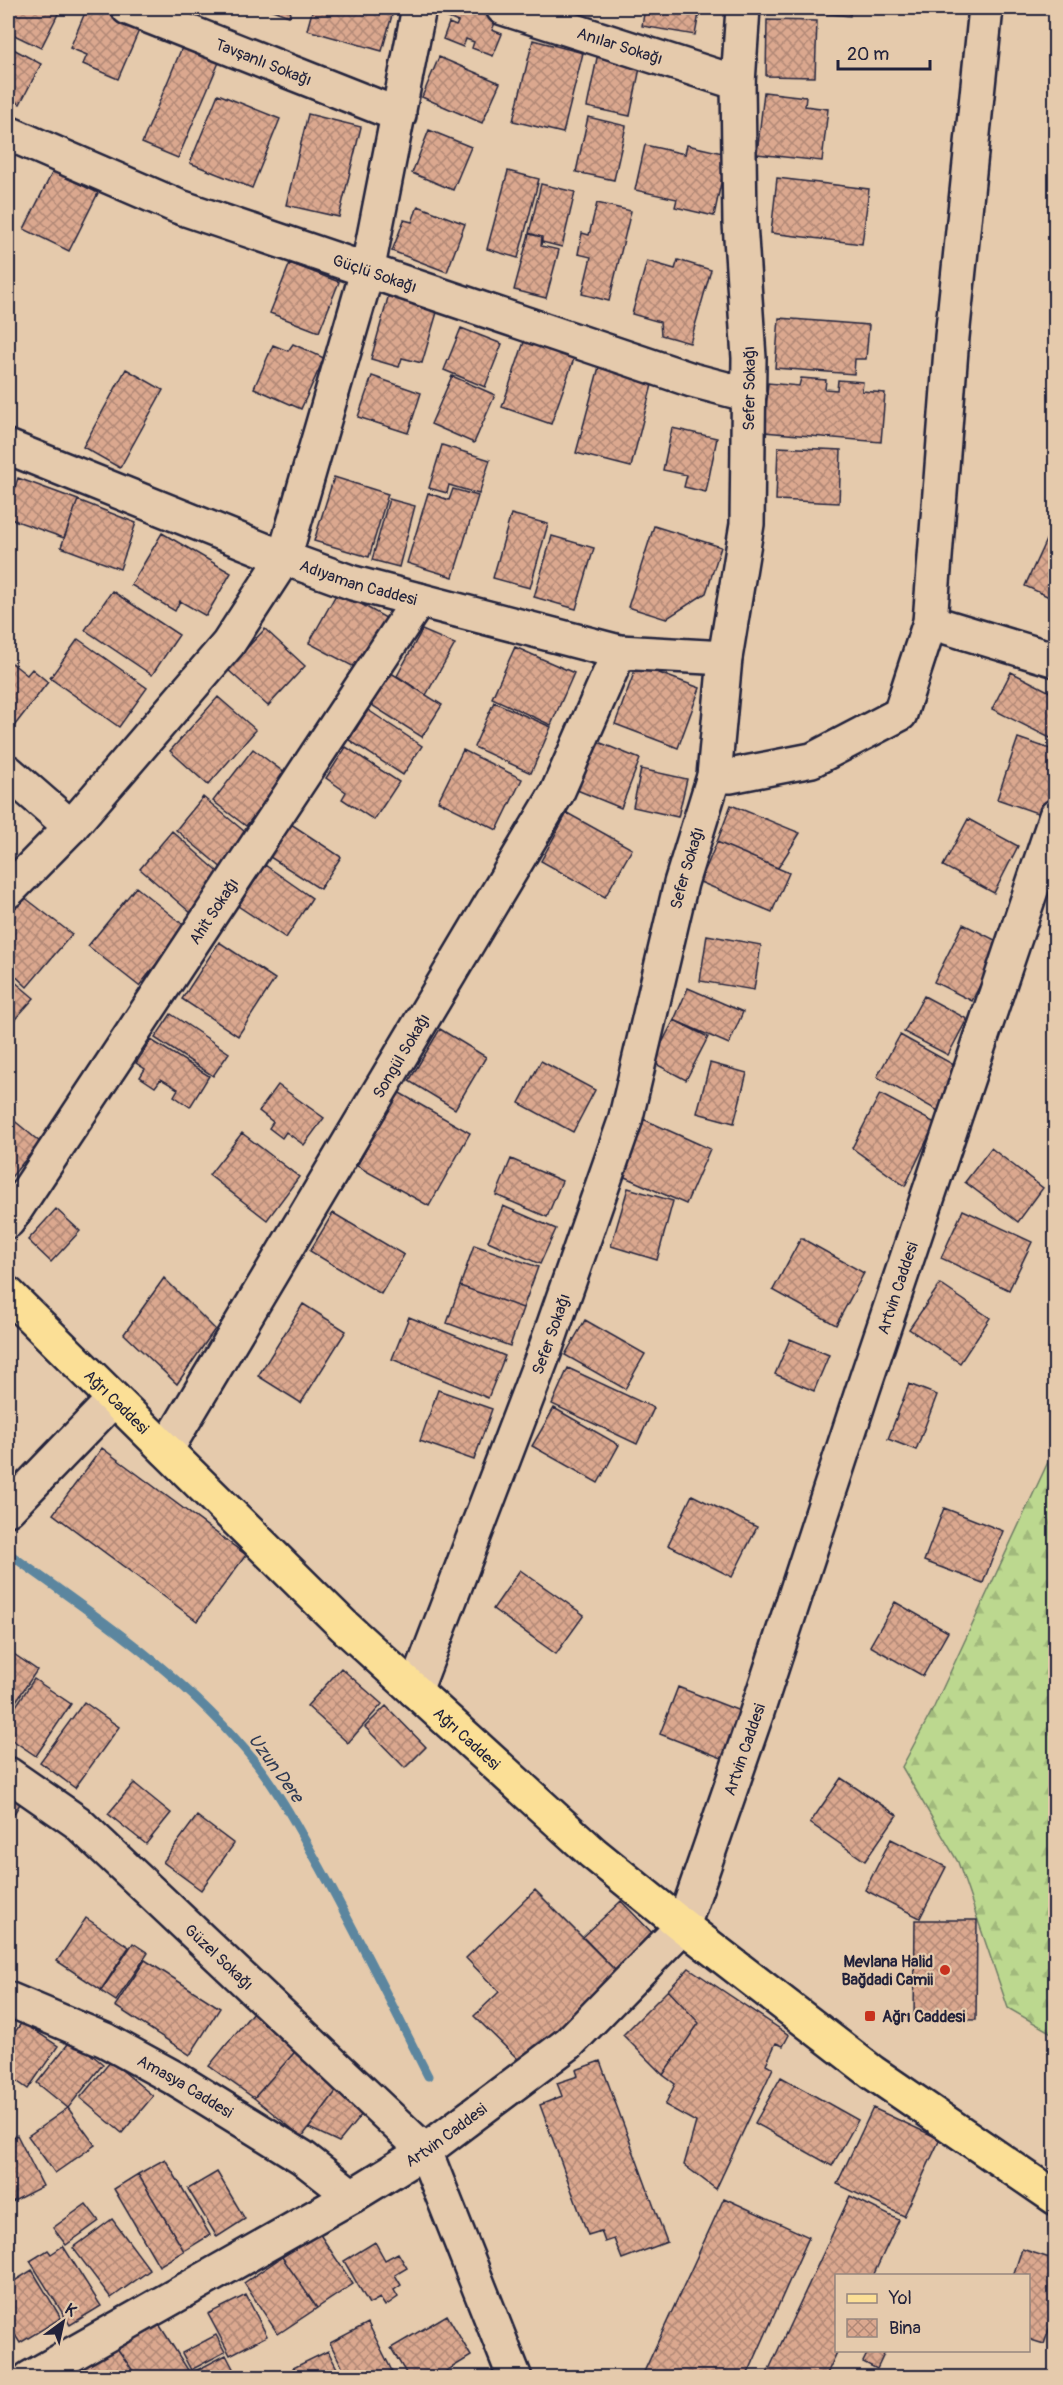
<svg xmlns="http://www.w3.org/2000/svg" width="1063" height="2385" font-family="Pangolin,sans-serif">
<defs>
<pattern id="forest-firs" width="22" height="20" patternUnits="userSpaceOnUse" patternTransform="scale(1.5)"><rect width="22" height="20" fill="#bcd88f"/><path d="M5 1l3.5 6h-7zM16 11l3.5 6h-7z" fill="#a1b97c"/></pattern>
<pattern id="building-cross-hatch" width="8" height="8" patternUnits="userSpaceOnUse" patternTransform="scale(1.5)"><rect width="8" height="8" fill="#dba88f"/><path d="M0 0l8 8M0 8l8-8" fill="none" stroke="#b18876"/></pattern>
</defs>
<rect width="100%" height="100%" fill="#e5caac"/>
<filter id="ink" filterUnits="userSpaceOnUse"><feTurbulence type="fractalNoise" baseFrequency=".0167" numOctaves="2"/><feDisplacementMap in="SourceGraphic" scale="12" xChannelSelector="R" yChannelSelector="G"/><feConvolveMatrix kernelMatrix="1 2 1 2 8 2 1 2 1" color-interpolation-filters="sRGB"/></filter>
<g filter="url(#ink)">
<!-- forest -->
<path fill="url(#forest-firs)" stroke="#6f7d65" stroke-width="1.5" d="M1055,1447L1056,2035H1055L1008,2008L958,1862L902,1767L934,1707Z"/>
<g fill="none" stroke-linecap="round" stroke-linejoin="round">
<!-- stream -->
<path stroke="#5b869f" stroke-width="9" d="M8,1553C96,1616 188,1677 256,1763C281,1795 300,1832 320,1867C358,1936 393,2007 428,2076"/>
</g>
<!-- building -->
<path fill="url(#building-cross-hatch)" stroke="#22223b" stroke-width="1.5" d="M8,8H61L41,48L8,32Z
M87,8H113L143,21L118,79L83,64L87,55L70,48Z
M267,8H292L289,16Z
M313,8H394L382,51L307,30Z
M450,8H474L507,21L505,27L495,23L492,30L502,34L493,56L472,48L474,42L466,39L463,47L443,39L449,23L456,26L458,22L446,17Z
M645,8H700L695,35L642,26Z
M801,8H851L850,16L801,11Z
M767,20L817,21L815,77L766,76Z
M533,40L583,53L563,133L513,121Z
M183,45L220,60L178,158L142,143Z
M8,46L41,64L20,104L8,98Z
M598,53L641,63L630,116L587,107Z
M439,57L500,83L482,123L422,97Z
M764,92L806,97L805,106L828,109L822,161L757,154Z
M218,94L280,119L252,188L190,163Z
M308,114L361,127L339,217L286,205Z
M588,117L626,126L614,180L576,172Z
M429,130L471,147L453,190L412,173Z
M645,145L685,154L687,145L727,154L714,216L675,207L677,199L635,190Z
M53,171L98,193L69,251L24,229Z
M508,171L539,179L518,258L487,249Z
M777,178L869,189L862,244L771,233Z
M541,184L575,192L562,247L542,242V237L529,233Z
M597,203L631,211L609,301L582,294L591,257L578,254L582,233L589,235Z
M418,206L465,224L447,272L392,251L404,220L412,222Z
M529,234L542,237L541,246L559,250L546,298L514,290Z
M678,260L711,270L690,343L661,335L660,322L632,314L647,261L675,269Z
M290,263L339,282L319,332L270,313Z
M389,294L438,309L422,363L402,358L399,367L371,359Z
M779,318L869,325L866,359H855L854,374L775,368Z
M461,328L502,344L485,387L444,370Z
M526,336L576,353L551,424L502,407Z
M293,344L324,358L301,409L254,388L273,345L288,351Z
M600,363L654,377L631,467L576,453Z
M126,369L163,390L120,468L83,447Z
M372,376L421,393L408,433L358,417Z
M452,376L495,395L474,443L431,424Z
M801,378L826,380L825,389L837,390L838,380L863,382L862,391L885,393L881,442L764,432L768,383L799,386Z
M672,428L717,438L706,492L684,487L687,475L663,470Z
M442,445L490,460L479,494L449,485L447,493L429,488Z
M778,447L841,450L839,503L776,500Z
M334,477L388,494L369,557L314,541Z
M18,478L78,500L64,538L8,518V508Z
M453,489L478,496L453,577L407,563L428,493L449,500Z
M389,499L415,506L399,567L372,560Z
M78,500L136,523L120,569L61,547Z
M511,514L548,524L530,588L493,578Z
M654,526L721,547L706,593L666,619L628,607Z
M162,533L231,573L206,616L180,601L175,611L131,585Z
M552,536L594,548L576,609L534,597Z
M1046,540L1056,544V600L1025,586Z
M112,591L179,635L152,675L85,630Z
M338,591L386,618L358,669L309,643Z
M265,629L305,666L268,706L227,669Z
M422,630L455,644L426,695L397,676Z
M78,639L147,688L119,727L50,678Z
M515,647L574,673L551,725L492,698Z
M8,660L27,675L32,669L48,682L8,734Z
M637,665L700,688L678,748L615,724Z
M388,671L442,705L422,737L367,702Z
M1011,672L1056,695V741L992,709Z
M218,697L256,730L208,785L170,751Z
M494,702L551,727L531,773L474,747Z
M368,710L422,746L403,775L349,740Z
M1018,738L1056,751V778L1043,815L997,799Z
M596,741L640,759L621,808L577,790Z
M346,747L399,782L374,820L342,799L346,792L326,778Z
M253,749L286,774L246,826L213,801Z
M463,750L522,779L497,830L438,801Z
M641,769L687,779L678,817L633,807Z
M203,797L250,836L223,869L176,830Z
M731,805L800,833L778,868L717,842Z
M567,813L632,849L605,897L541,861Z
M968,819L1018,846L994,893L943,866Z
M291,824L341,857L320,889L270,857Z
M172,831L224,877L192,914L140,869Z
M717,842L789,873L772,912L700,882Z
M265,865L312,898L286,938L238,906Z
M136,887L186,927L139,986L88,946Z
M15,890L72,934L27,987L8,969V898Z
M963,924L1001,943L972,1001L934,982Z
M707,935L761,945L754,990L700,981Z
M219,942L275,979L238,1036L182,999Z
M8,976L34,998L8,1027Z
M688,988L743,1012L729,1044L674,1020Z
M924,996L967,1019L948,1055L904,1032Z
M171,1014L229,1053L213,1076L155,1038Z
M674,1020L708,1037L686,1080L652,1062Z
M440,1029L486,1057L455,1109L409,1081Z
M900,1035L963,1070L940,1112L877,1077Z
M151,1040L209,1076L190,1107L174,1096L178,1089L161,1079L155,1087L140,1077L145,1069L136,1063Z
M541,1061L595,1090L573,1132L519,1103Z
M710,1063L747,1073L734,1123L697,1113Z
M278,1085L324,1118L304,1145L286,1132L282,1138L269,1128L273,1122L259,1111Z
M398,1092L470,1133L429,1206L357,1166Z
M880,1094L935,1123L905,1186L852,1148Z
M11,1118L40,1142L8,1181V1122Z
M643,1119L710,1149L686,1204L618,1174Z
M242,1133L299,1177L267,1220L209,1175Z
M991,1148L1043,1188L1018,1222L965,1182Z
M511,1159L562,1181L547,1217L496,1195Z
M628,1188L673,1201L657,1260L611,1246Z
M503,1206L556,1229L540,1264L488,1241Z
M56,1209L80,1231L51,1262L28,1240Z
M963,1210L1032,1242L1009,1290L941,1258Z
M333,1213L404,1255L381,1294L310,1251Z
M801,1238L864,1273L836,1325L773,1290Z
M474,1245L538,1267L523,1308L460,1286Z
M164,1278L215,1329L177,1384L124,1334Z
M940,1284L990,1318L960,1363L909,1329Z
M460,1286L523,1308L510,1346L447,1323Z
M303,1304L346,1331L301,1403L258,1376Z
M409,1317L505,1356L488,1398L392,1359Z
M585,1320L645,1354L625,1389L565,1355Z
M790,1339L829,1355L814,1391L775,1374Z
M568,1368L654,1408L637,1444L552,1404Z
M909,1384L937,1395L916,1450L888,1439Z
M438,1390L492,1409L474,1460L420,1441Z
M554,1408L619,1445L598,1483L532,1446Z
M102,1448L246,1555L197,1621L53,1514Z
M692,1495L757,1527L732,1577L668,1545Z
M944,1508L1003,1531L983,1583L924,1561Z
M520,1570L584,1615L556,1654L493,1609Z
M895,1602L948,1632L923,1676L870,1646Z
M8,1650L37,1670L8,1713Z
M341,1668L382,1704L348,1743L307,1706Z
M34,1679L71,1704L36,1756L8,1737V1718Z
M678,1687L750,1715L732,1762L660,1734Z
M84,1702L119,1727L75,1788L40,1762Z
M386,1706L426,1747L405,1768L365,1727Z
M841,1778L897,1815L865,1861L810,1823Z
M134,1783L171,1813L146,1844L108,1814Z
M8,1786L24,1797L8,1824Z
M197,1816L234,1844L201,1890L163,1862Z
M891,1839L946,1867L920,1918L865,1890Z
M535,1890L619,1974L526,2067L474,2016L499,1992L466,1958Z
M621,1901L659,1940L619,1974L583,1937Z
M86,1918L129,1947L101,1990L57,1961Z
M915,1920H977L976,2020L914,2019Z
M133,1943L148,1953L116,2001L101,1991Z
M145,1960L220,2008L190,2055L115,2006Z
M689,1968L789,2035L783,2046L776,2043L766,2064L773,2068L716,2189L684,2165L696,2122L665,2105L675,2084L663,2075L699,2023L668,1990Z
M668,1990L699,2023L663,2075L623,2035Z
M253,2012L300,2046L254,2098L209,2066Z
M22,2022L58,2046L28,2089L8,2075V2042Z
M72,2039L103,2064L68,2108L37,2083Z
M300,2046L340,2086L302,2137L254,2098Z
M111,2061L153,2096L122,2133L80,2098Z
M600,2061L667,2242L622,2259L614,2239L605,2242L601,2231L588,2235L540,2105L562,2096L557,2083L578,2076L576,2070Z
M781,2077L858,2120L832,2166L755,2123Z
M340,2086L366,2109L339,2142L309,2128Z
M68,2108L95,2145L55,2173L28,2136Z
M873,2108L940,2139L904,2216L837,2184Z
M17,2135L43,2186L8,2204V2139Z
M165,2159L210,2235L184,2251L138,2174Z
M217,2172L245,2219L217,2237L188,2189Z
M138,2174L184,2251L159,2266L114,2189Z
M850,2196L899,2220L873,2276H836L838,2350L825,2378H765Z
M724,2198L809,2237L746,2378H657L644,2372Z
M86,2204L99,2221L66,2245L53,2228Z
M112,2219L150,2270L111,2298L73,2248Z
M319,2233L353,2284L317,2308L282,2257Z
M375,2242L385,2260L398,2253L407,2268L395,2275L401,2285L394,2290L398,2297L385,2306L380,2298L369,2304L344,2261Z
M63,2246L101,2306L70,2325L30,2261L48,2250L51,2254Z
M1022,2249L1056,2260V2310L1044,2344L1028,2339V2276H1013Z
M282,2257L317,2308L278,2334L244,2283Z
M32,2270L61,2318L20,2343L8,2324V2285Z
M246,2295L267,2336L230,2355L208,2314Z
M447,2315L471,2356L435,2378H409L391,2348Z
M157,2321L188,2370L177,2378H138L114,2344Z
M368,2323L392,2371L379,2378H348L330,2343Z
M216,2335L225,2352L191,2370L182,2353Z
M114,2344L138,2378H74L71,2373Z
M869,2350H886L877,2369L863,2362Z
M328,2351L342,2378H298L293,2368Z
M226,2355L238,2378H182Z"/>
<g fill="none" stroke-linecap="round" stroke-linejoin="round">
<defs>
<g id="minor">
<path id="s1" d="M128,8L399,115"/>
<path id="s2" d="M503,8L738,83"/>
<path id="s3" d="M8,133L177,206L692,380L749,395"/>
<path id="s4" d="M8,447L284,558L353,583L619,652L725,658"/>
<path d="M930,622L1056,660"/>
<path d="M8,772L71,827"/>
<path d="M714,776H730L812,760L900,714L930,622L952,337L986,8"/>
<path d="M8,891L71,827L228,644L284,558L367,272L419,8"/>
<path id="s5" d="M8,1221L419,600"/>
<path id="s6" d="M166,1450L557,793L619,652"/>
<path d="M8,1509L114,1399"/>
<path id="s7" d="M415,1691L544,1353L625,1121L681,883L714,776L725,658L747,524L749,358L740,223L738,83L743,8"/>
<path id="s8" d="M8,1774L77,1822L425,2151L515,2378"/>
<path id="s9" d="M8,1999L105,2040L176,2079L302,2157L352,2196"/>
<path id="s10" d="M30,2378L352,2196L425,2151L569,2043L683,1926L756,1715L862,1392L1056,816"/>
</g>
<g id="major">
<path id="s11" d="M8,1294L344,1626L593,1853L683,1926L872,2072L1056,2198"/>
</g>
</defs>
<!-- minor casing -->
<use href="#minor" stroke="#22223b" stroke-width="38"/>
<!-- major casing -->
<use href="#major" stroke="#22223b" stroke-width="38"/>
<!-- minor -->
<use href="#minor" stroke="#e5caac" stroke-width="33"/>
<!-- major -->
<use href="#major" stroke="#fbdf96" stroke-width="33"/>
</g>
</g>
<!-- markers -->
<g fill="#c8321e" stroke="#e5caac" stroke-width="2">
<circle cx="945" cy="1970" r="6"/>
<rect x="864" y="2010" width="12" height="12" rx="3"/>
</g>
<g text-anchor="middle" stroke-width="4.5" stroke-linejoin="round" paint-order="stroke">
<!-- street labels -->
<g font-size="16" fill="#22223b" stroke="#e5caac">
<text dy="6" stroke="none"><textPath href="#s2" startOffset="123">Anılar Sokağı</textPath></text>
<text dy="6" stroke="none"><textPath href="#s1" startOffset="146">Tavşanlı Sokağı</textPath></text>
<text dy="6" stroke="none"><textPath href="#s3" startOffset="393">Güçlü Sokağı</textPath></text>
<text dy="6" stroke="none"><textPath href="#s7" startOffset="1354">Sefer Sokağı</textPath></text>
<text dy="6" stroke="none"><textPath href="#s4" startOffset="376">Adıyaman Caddesi</textPath></text>
<text dy="6" stroke="none"><textPath href="#s7" startOffset="868">Sefer Sokağı</textPath></text>
<text dy="6" stroke="none"><textPath href="#s5" startOffset="372">Ahit Sokağı</textPath></text>
<text dy="6" stroke="none"><textPath href="#s6" startOffset="459">Songül Sokağı</textPath></text>
<text dy="6" stroke="none"><textPath href="#s10" startOffset="1472">Artvin Caddesi</textPath></text>
<text dy="6" stroke="none"><textPath href="#s7" startOffset="382">Sefer Sokağı</textPath></text>
<text dy="6" stroke="none"><textPath href="#s11" startOffset="153">Ağrı Caddesi</textPath></text>
<text dy="6" stroke="none"><textPath href="#s11" startOffset="639">Ağrı Caddesi</textPath></text>
<text dy="6" stroke="none"><textPath href="#s10" startOffset="986">Artvin Caddesi</textPath></text>
<text dy="6" stroke="none"><textPath href="#s8" startOffset="280">Güzel Sokağı</textPath></text>
<text dy="6" stroke="none"><textPath href="#s9" startOffset="198">Amasya Caddesi</textPath></text>
<text dy="6" stroke="none"><textPath href="#s10" startOffset="482">Artvin Caddesi</textPath></text>
</g>
<!-- poi labels -->
<g font-size="16" font-weight="bold" fill="#22223b" stroke="#e5caac" text-anchor="end">
<text x="933" y="1967">Mevlana Halid<tspan x="933" dy="18">Bağdadi Camii</tspan></text>
<text x="882" y="2022" text-anchor="start">Ağrı Caddesi</text>
</g>
<!-- water labels -->
<g font-size="18" font-style="italic" fill="#303b54" stroke="#e5caac">
<text transform="translate(276 1768) rotate(54)" y="6">Uzun Dere</text>
</g>
</g>
<!-- margin -->
<rect width="1063" height="2385" fill="none" stroke="#e5caac" stroke-width="30"/>
<rect x="15" y="15" width="1033" height="2355" fill="none" stroke="#22223b" stroke-width="2" filter="url(#ink)"/>
<!-- legend -->
<rect x="835" y="2274" width="195" height="78" fill="#e5caac" stroke="#97877f" stroke-width="1.5"/>
<rect x="847" y="2294" width="30" height="9" fill="#fbdf96" stroke="#97877f" stroke-width="1.5"/>
<text x="889" y="2304" font-size="18" fill="#22223b">Yol</text>
<rect x="847" y="2319" width="30" height="18" fill="url(#building-cross-hatch)" stroke="#97877f" stroke-width="1.5"/>
<text x="889" y="2334" font-size="18" fill="#22223b">Bina</text>
<!-- north arrow -->
<g transform="translate(63 2322) rotate(33)" stroke="#e5caac" stroke-width="4.5" paint-order="stroke">
<path d="M0-4.5L10 22L0 15L-10 22Z" fill="#22223b"/>
<text y="-9" font-size="16" font-weight="bold" text-anchor="middle" fill="#22223b">K</text>
</g>
<!-- scale -->
<path d="M838 60v9h92v-9" fill="none" stroke="#22223b" stroke-width="3"/>
<text x="847" y="60" font-size="18" fill="#22223b" stroke="#e5caac" stroke-width="4.5" paint-order="stroke">20 m</text>
</svg>
